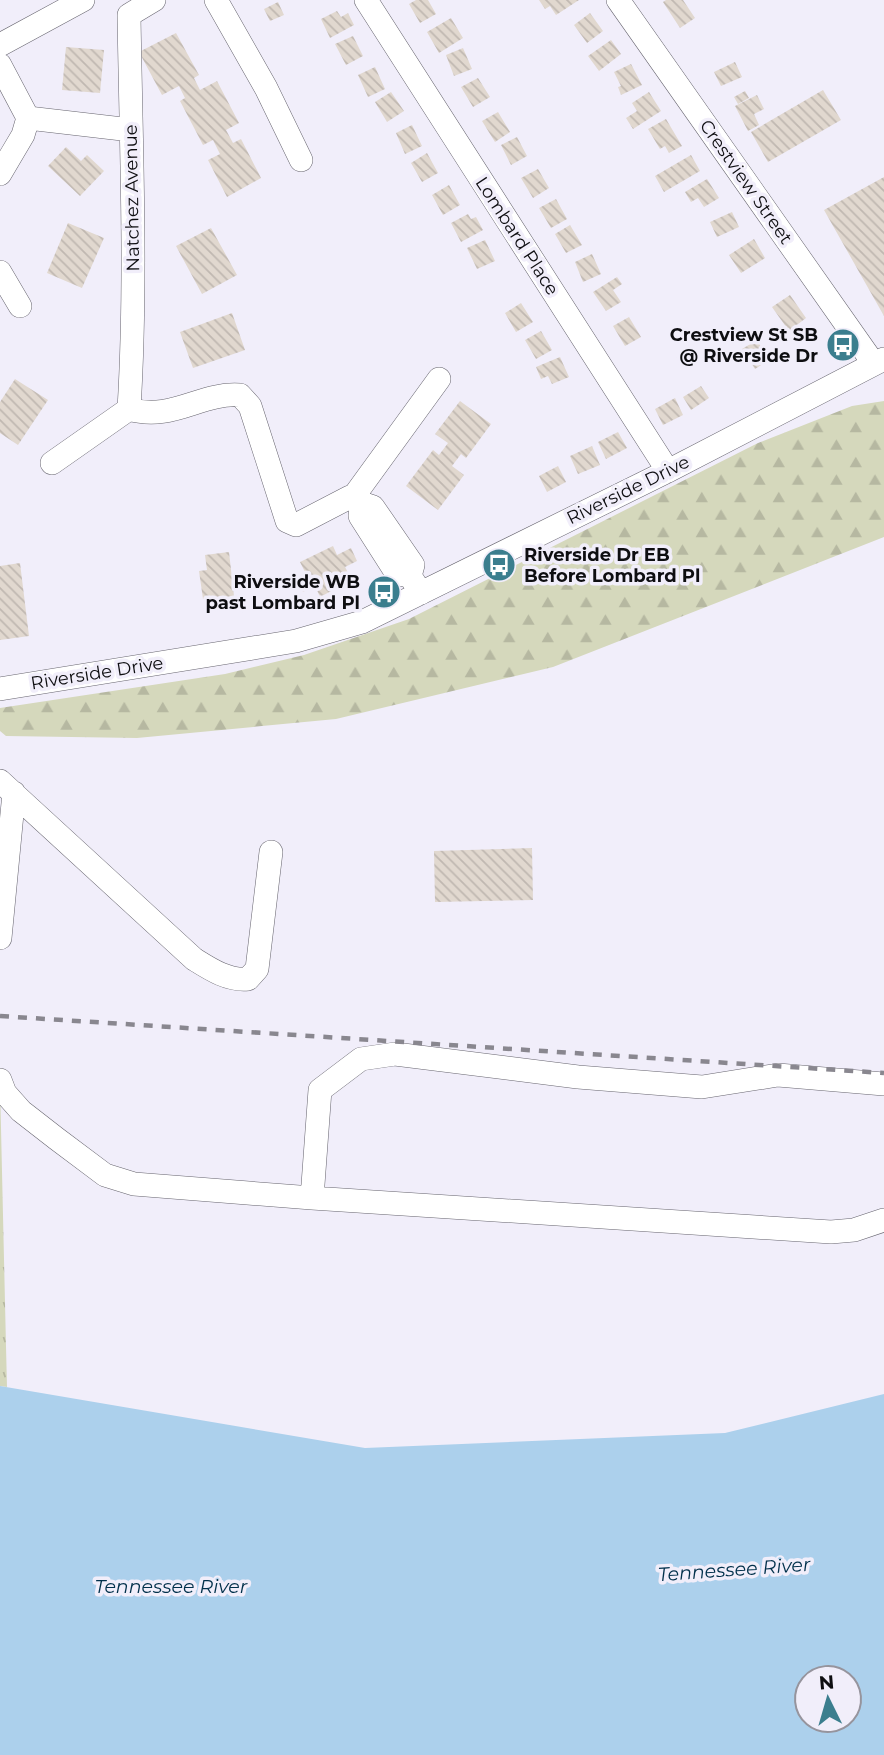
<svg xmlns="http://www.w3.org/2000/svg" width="884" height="1755" font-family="Montserrat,sans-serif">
<defs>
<pattern id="forest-firs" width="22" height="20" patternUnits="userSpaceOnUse" patternTransform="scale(1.75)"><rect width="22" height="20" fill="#d5d8bc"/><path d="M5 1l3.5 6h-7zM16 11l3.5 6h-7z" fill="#b6b8a1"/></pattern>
<pattern id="park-tufts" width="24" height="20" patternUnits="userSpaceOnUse" patternTransform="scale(1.75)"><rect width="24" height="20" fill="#d5d8bc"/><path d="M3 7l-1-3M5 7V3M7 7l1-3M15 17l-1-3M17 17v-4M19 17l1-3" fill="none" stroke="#b6b8a1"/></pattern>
<pattern id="building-back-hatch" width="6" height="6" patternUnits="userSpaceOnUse" patternTransform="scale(1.75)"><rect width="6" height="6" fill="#e1d8cf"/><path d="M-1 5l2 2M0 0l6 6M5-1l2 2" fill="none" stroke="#c0b8b1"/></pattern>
</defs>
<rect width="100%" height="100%" fill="#f1eefa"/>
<!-- forest -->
<path fill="url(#forest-firs)" d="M884,401V537L553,667L336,719L137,738L6,736L0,731V708L225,674L304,655L409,619L758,443L852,406Z"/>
<!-- park -->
<path fill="url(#park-tufts)" d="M0,1084L6,1346L7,1387L0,1386Z"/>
<!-- water -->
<path fill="#acd0ec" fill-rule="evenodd" d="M0,1386L365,1448L725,1433L884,1394V1755H0ZM807,1678H849V1720H807Z"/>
<!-- building -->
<path fill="url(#building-back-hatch)" d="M416,0H428L436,14L420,23L409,4Z
M539,0H579L556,15L550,6L545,9Z
M666,0H683L695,18L680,28L663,2Z
M278,2L284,15L270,21L264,9Z
M337,11L341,17L348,13L354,25L330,38L321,19Z
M590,13L603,31L587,43L574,25Z
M451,18L463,38L439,53L427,32Z
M176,33L199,75L194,78L200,90L217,81L239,123L226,130L233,143L241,139L261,178L227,197L208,160L220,154L213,140L203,145L180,101L185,98L179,86L162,95L139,52Z
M353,36L363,56L346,65L335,44Z
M611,40L621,54L599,71L588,56Z
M66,47L104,50L100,93L62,90Z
M463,48L472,69L454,76L446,55Z
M735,62L742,77L721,86L714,72Z
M631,64L642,85L621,95L618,87L621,86L614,72Z
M375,67L385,89L368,97L358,75Z
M478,78L490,97L473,107L461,87Z
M823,90L841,120L768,162L751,132Z
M745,91L749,98L738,104L734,97Z
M391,92L404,111L387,122L375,102Z
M649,92L661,111L633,129L626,118L637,111L632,103Z
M757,95L764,109L754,114L759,125L748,131L735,106Z
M498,112L510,132L495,142L482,121Z
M666,119L682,146L669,153L665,146L660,149L648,129Z
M412,125L422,146L405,154L396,133Z
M517,137L527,156L511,165L501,145Z
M66,147L81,161L87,155L104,171L80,196L48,166Z
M427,153L438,173L422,182L411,163Z
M691,155L700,171L664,192L655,176Z
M538,169L549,188L533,198L521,178Z
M884,177V316L824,210Z
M707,179L719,198L704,207L698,198L691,202L685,192Z
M449,185L460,205L443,215L432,195Z
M556,199L567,219L551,228L539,208Z
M732,212L739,227L717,237L710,222Z
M468,214L471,219L476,217L483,230L461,242L451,223Z
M68,223L104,238L82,288L47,273Z
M570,225L582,245L566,253L555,234Z
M211,228L237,275L202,294L176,246Z
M754,239L765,258L741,273L729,255Z
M485,240L495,261L477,269L467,248Z
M592,254L601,274L583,282L575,262Z
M617,277L622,284L613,290L621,302L606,311L593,292Z
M790,295L806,318L789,331L772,307Z
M521,303L533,322L516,332L505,313Z
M232,313L245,350L193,368L180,332Z
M629,317L641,337L625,346L613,326Z
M541,331L552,350L536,359L525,340Z
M757,340L769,360L755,369L742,349Z
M560,357L569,377L552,384L548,376L541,379L536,367Z
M15,379L48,400L18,445L0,433V402Z
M701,386L709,398L691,410L683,397Z
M675,398L683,415L663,425L655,409Z
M460,401L491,424L466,458L461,454L452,466L464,475L438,510L406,486L433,450L439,455L448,443L435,434Z
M618,432L627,448L606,459L598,442Z
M592,446L600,465L578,474L570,456Z
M558,466L566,482L547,492L539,476Z
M333,546L337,555L351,548L357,561L345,567L352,580L320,597L315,586L303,592L297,581L307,576L300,562Z
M229,552L234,596L203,599L199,571L207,570L205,555Z
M20,563L29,636L0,640V566Z
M532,848L533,900L435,902L434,851Z"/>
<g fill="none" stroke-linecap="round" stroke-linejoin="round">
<defs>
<path id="minor" d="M216,0L266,88L301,160
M366,0L668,471
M618,0L874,364
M0,45L83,0
M0,65L28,118L23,135L0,174
M28,118L131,130
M0,272L20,306
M129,409C172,422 201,392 240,395L250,406L287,521L296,525L350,497H357L361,503L373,507L413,565L410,576L421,593
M129,409C137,278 131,146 129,15L154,0
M52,463L129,409
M354,496L439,379
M361,503L360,516L397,574L410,576
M0,689L296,641L362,622L668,471L884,359
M0,781L194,959C210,969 228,981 248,979L257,969L271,852
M0,938L14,793
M0,1080L5,1093L21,1111L57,1139L105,1175L134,1184L312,1198L831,1232L854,1230L884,1220
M312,1198L320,1090L361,1059L395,1054L578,1077L702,1087L778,1075L884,1084"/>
</defs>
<!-- minor casing -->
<use href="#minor" stroke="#67656f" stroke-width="24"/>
<!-- minor -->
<use href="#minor" stroke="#fff" stroke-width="23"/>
<!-- rail -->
<path stroke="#89878f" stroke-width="4.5" stroke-dasharray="9 9" stroke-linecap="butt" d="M0,1016L884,1073"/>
</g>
<!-- icons -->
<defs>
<symbol id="bus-disc" viewBox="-11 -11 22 22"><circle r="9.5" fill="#3b7e8e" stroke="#f1eefa"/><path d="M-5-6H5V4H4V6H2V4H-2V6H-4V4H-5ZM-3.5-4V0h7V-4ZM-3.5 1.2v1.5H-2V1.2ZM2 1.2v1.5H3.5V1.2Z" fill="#fff"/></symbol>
</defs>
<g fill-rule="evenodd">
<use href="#bus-disc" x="824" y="326" width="38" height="38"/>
<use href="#bus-disc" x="480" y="546" width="38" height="38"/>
<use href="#bus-disc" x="365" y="573" width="38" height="38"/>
</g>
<g text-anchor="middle" stroke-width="7" stroke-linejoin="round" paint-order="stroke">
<!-- street labels -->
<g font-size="18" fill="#0e0e11" stroke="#f1eefa">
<text transform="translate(746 182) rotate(55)" y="6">Crestview Street</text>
<text transform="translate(132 198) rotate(-91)" y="6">Natchez Avenue</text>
<text transform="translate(517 236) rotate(57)" y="6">Lombard Place</text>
<text transform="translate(628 490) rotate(-26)" y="6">Riverside Drive</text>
<text transform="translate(97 673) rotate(-9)" y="6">Riverside Drive</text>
</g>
<!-- poi labels -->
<g font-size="18" font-weight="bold" fill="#0e0e11" stroke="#f1eefa" text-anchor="end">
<text x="818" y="341">Crestview St SB<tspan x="818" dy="21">@ Riverside Dr</tspan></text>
<text x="524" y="561" text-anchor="start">Riverside Dr EB<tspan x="524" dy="21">Before Lombard Pl</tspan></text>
<text x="360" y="588">Riverside WB<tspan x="360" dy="21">past Lombard Pl</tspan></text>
</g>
<!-- water labels -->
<g font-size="19" font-style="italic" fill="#01304b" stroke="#f1eefa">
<text transform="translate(734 1569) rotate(-4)" y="7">Tennessee River</text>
<text x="171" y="1593">Tennessee River</text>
</g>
</g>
<!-- north arrow -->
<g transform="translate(828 1699) rotate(355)"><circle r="33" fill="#f1eefa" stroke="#96949d" stroke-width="2"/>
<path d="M0-5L12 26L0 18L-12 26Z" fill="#3b7e8e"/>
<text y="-10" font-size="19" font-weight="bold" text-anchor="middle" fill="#0e0e11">N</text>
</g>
</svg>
